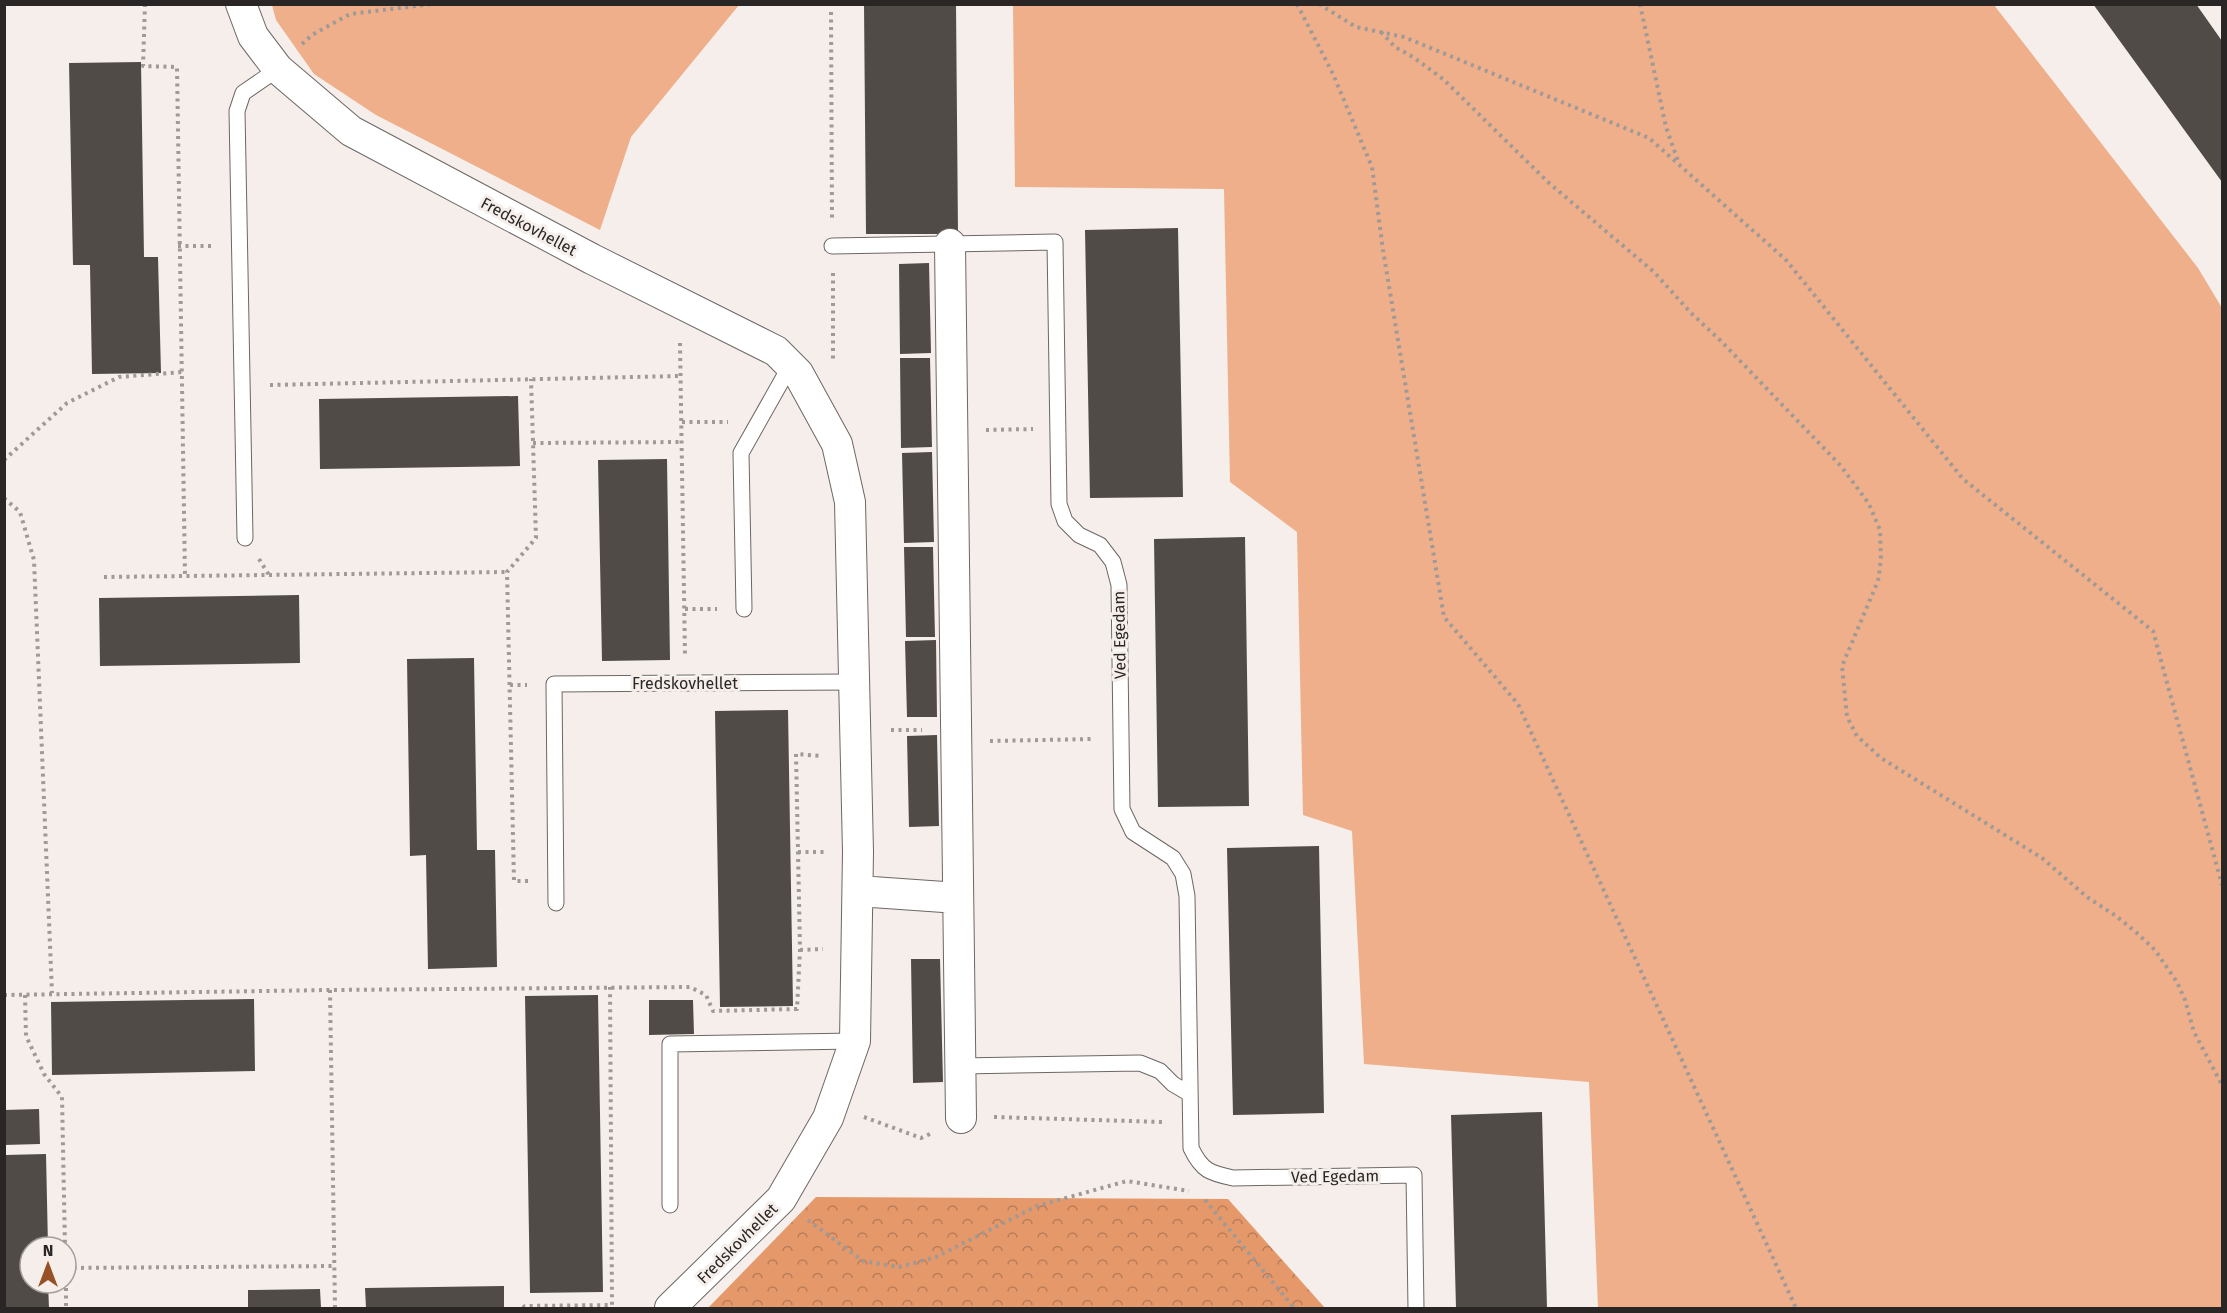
<svg xmlns="http://www.w3.org/2000/svg" width="2227" height="1313" font-family="'Fira Sans',sans-serif">
<defs>
<pattern id="forest-crowns" width="20" height="18" patternUnits="userSpaceOnUse" patternTransform="scale(1.5)"><rect width="20" height="18" fill="#e5986a"/><path d="M2 6a3 3 0 1 1 6 0M12 15a3 3 0 1 1 6 0" fill="none" stroke="#ba7c57"/></pattern>
</defs>
<rect width="100%" height="100%" fill="#f5eeea"/>
<!-- green -->
<path fill="#eeaf8a" d="M272,5V4L739,5L631,137L600,230L376,115L314,74L276,20Z
M1013,5H1994L2198,268L2222,308V1308H1598L1589,1082L1364,1064L1352,831L1303,815L1297,532L1230,482L1224,189L1015,187Z"/>
<!-- forest -->
<path fill="url(#forest-crowns)" d="M816,1197L1228,1199L1325,1308H708Z"/>
<!-- building -->
<path fill="#514b48" d="M864,4H956L958,234H866Z
M2093,4H2196L2222,41V182Z
M141,62L144,257H158L161,373L92,374L90,265H73L69,63Z
M1178,228L1183,497L1090,498L1085,230Z
M929,263L931,353L900,354L899,264Z
M900,358H930L932,447L901,448Z
M518,396L520,466L320,469L319,399Z
M932,452L934,542L904,543L902,453Z
M667,459L670,660L602,661L598,460Z
M1245,537L1249,806L1158,807L1154,539Z
M904,547H933L935,637H906Z
M299,595L300,663L100,666L99,598Z
M936,640L937,717H907L905,641Z
M474,658L477,850H495L497,967L428,969L426,855L410,856L407,659Z
M788,710L793,1006L720,1007L715,711Z
M937,735L939,826L909,827L907,736Z
M1319,846L1324,1113L1233,1115L1227,848Z
M911,959H940L943,1082L913,1083Z
M598,995L603,1292L530,1293L525,996Z
M254,999L255,1071L52,1075L51,1002Z
M649,1000H693L694,1034L649,1035Z
M39,1109L40,1144L4,1145V1110Z
M1542,1112L1547,1308H1456L1451,1115Z
M46,1154L48,1247H30V1283H48L49,1308H5V1155Z
M504,1286V1308H366L365,1288Z
M320,1289L321,1308H248V1290Z"/>
<g fill="none" stroke-linecap="round" stroke-linejoin="round">
<defs>
<path id="lane" d="M832,246L1055,242L1059,504L1065,521L1079,535L1100,545L1113,562L1119,585L1122,809L1133,832L1173,858L1183,874L1187,896L1191,1148C1202,1171 1210,1173 1233,1178L1414,1175L1416,1308
M245,538L237,111L243,93L278,69
M744,609L741,453L790,366
M556,903L554,684L855,682
M960,1066L1140,1063L1160,1071L1173,1084L1190,1094
M670,1205V1044L855,1041"/>
<path id="street" d="M241,4L253,36L278,69L351,131L592,259L776,351L798,373L837,444L850,502L858,852L855,1041L828,1118L781,1199L670,1308
M950,244L961,1118
M858,891L958,898"/>
</defs>
<!-- lane casing -->
<use href="#lane" stroke="#6d6764" stroke-width="17"/>
<!-- street casing -->
<use href="#street" stroke="#6d6764" stroke-width="32"/>
<!-- path -->
<path stroke="#9f9a97" stroke-width="4" stroke-dasharray="3 4.5" stroke-linecap="butt" d="M145,4L143,66L177,67L185,576
M1297,4L1333,74L1372,167L1383,250L1444,617L1518,704L1796,1308
M1319,4L1356,27L1404,37L1649,138L1786,260L1963,479L2153,631L2222,885
M1640,4L1666,127L1679,164
M831,12L832,220
M1381,32L1395,47L1413,57L1443,79L1549,183L1654,272L1691,313L1721,341L1841,466L1869,504L1880,530L1881,559L1878,581L1842,666L1847,717L1857,736L1881,758L2042,858L2087,897L2116,916L2138,934L2155,950L2177,982L2185,1000L2194,1032L2222,1085
M302,44L312,35L350,14L432,4
M178,246H213
M833,273V361
M680,343L685,656
M270,385L680,376
M682,422H728
M986,430L1033,429
M533,443L682,442
M4,460L67,403L119,377L182,372
M4,498L20,512L34,560L52,993
M259,559L269,575
M104,577L507,572
M685,609H717
M510,685H527
M891,730H922
M990,741L1093,739
M798,852H824
M528,881H514L507,572L536,538L531,379
M800,950L823,949
M330,990L335,1308
M4,995L330,990L690,987L706,995L713,1011L797,1009L800,950L796,754L822,756
M25,995L26,1036L44,1074L62,1097L65,1247
M864,1117L921,1138L930,1134
M994,1117L1163,1122
M1205,1200L1294,1308
M808,1220L863,1261L899,1267L936,1257L1037,1206L1127,1181L1189,1191
M66,1268L334,1266
M66,1273V1308
M523,1308L525,1306L612,1305L610,987"/>
<!-- lane -->
<use href="#lane" stroke="#fff" stroke-width="15"/>
<!-- street -->
<use href="#street" stroke="#fff" stroke-width="30"/>
</g>
<g text-anchor="middle" stroke-width="6" stroke-linejoin="round" paint-order="stroke">
<!-- street labels -->
<g font-size="16" fill="#292625" stroke="#f5eeea">
<text transform="translate(529 226) rotate(28)" y="6">Fredskovhellet</text>
<text transform="translate(1119 635) rotate(-91)" y="6">Ved Egedam</text>
<text x="685" y="689">Fredskovhellet</text>
<text transform="translate(1335 1176) rotate(-1)" y="6">Ved Egedam</text>
<text transform="translate(737 1243) rotate(-45)" y="6">Fredskovhellet</text>
</g>
</g>
<!-- border -->
<rect width="2227" height="1313" fill="none" stroke="#292625" stroke-width="12"/>
<!-- north arrow -->
<g transform="translate(48 1265)"><circle r="28" fill="#f5eeea" stroke="#a39e9b" stroke-width="1.5"/>
<path d="M0-4.5L10 22L0 15L-10 22Z" fill="#965224"/>
<text y="-9" font-size="16" font-weight="bold" text-anchor="middle" fill="#292625">N</text>
</g>
</svg>
